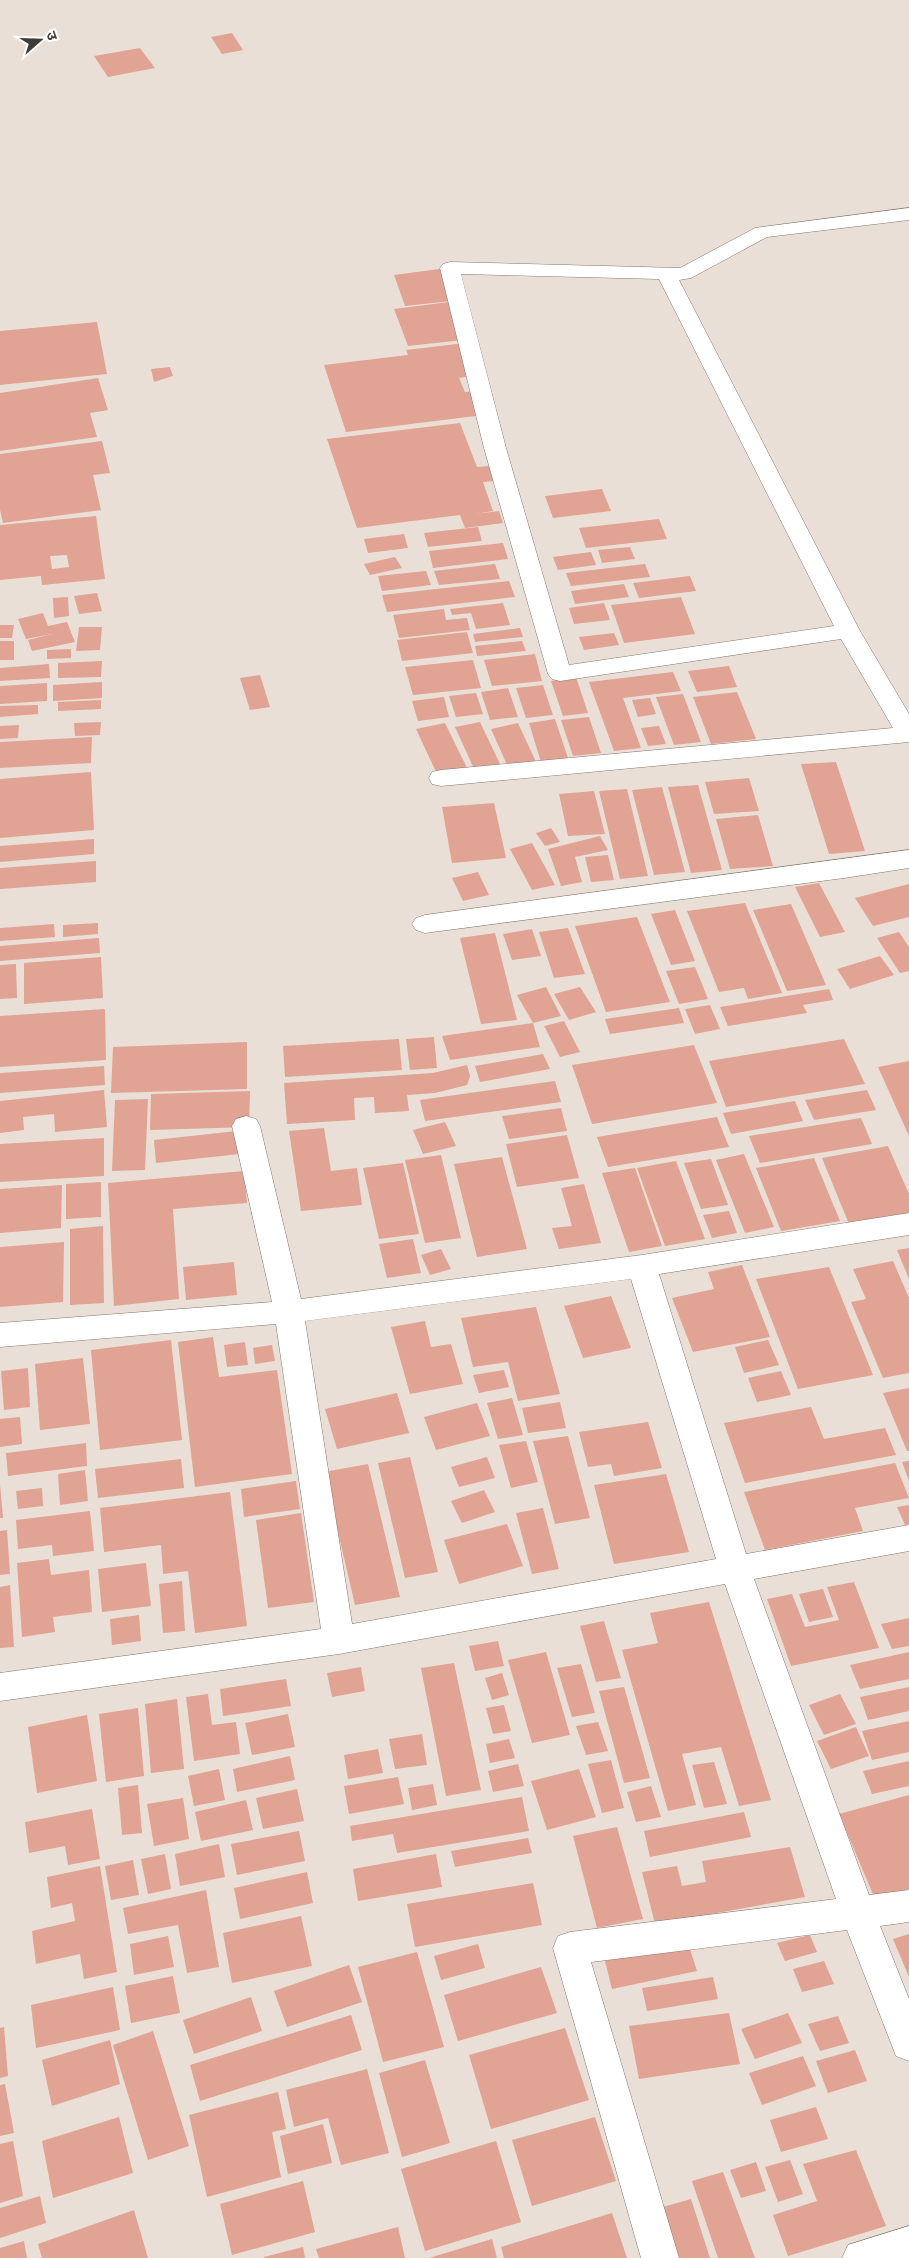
<svg xmlns="http://www.w3.org/2000/svg" width="909" height="2258" font-family="Manrope,'Noto Sans Devanagari',sans-serif">
<rect width="100%" height="100%" fill="#eadfd6"/>
<!-- building -->
<path fill="#e1a393" fill-rule="evenodd" d="M232,33L243,50L222,54L211,37Z
M140,48L155,68L108,77L94,56Z
M447,268L460,300L405,306L394,275Z
M457,301L472,339L408,346L394,309Z
M97,322L107,374L0,385V331Z
M474,342L486,374L459,378L465,392L475,391L484,415L346,432L324,365L408,355L406,350Z
M170,367L173,376L154,382L151,369Z
M98,378L108,410L90,413L97,437L0,451V393Z
M460,423L477,467L490,466L496,481L483,482L493,511L475,514L499,511L503,523L465,528L460,515L357,528L327,439Z
M102,441L110,473L93,475L101,510L3,523L0,510V454Z
M602,489L611,511L553,518L545,496Z
M96,516L105,579L42,585L41,576L0,580V525ZM67,555L69,567L52,569L50,556Z
M659,519L667,539L586,548L579,528Z
M478,527L482,541L428,547L424,533Z
M404,534L408,548L368,553L364,539Z
M503,543L508,559L433,568L429,551Z
M630,547L635,559L602,563L598,550Z
M591,552L596,565L558,570L553,557Z
M395,557L402,568L370,575L364,564Z
M495,564L500,579L439,585L434,571Z
M645,564L650,577L571,586L566,573Z
M426,571L431,585L382,591L378,576Z
M690,576L696,591L639,598L633,583Z
M509,581L515,597L387,612L382,595Z
M624,584L629,597L575,604L571,591Z
M97,593L102,611L79,614L74,596Z
M68,597L69,616L54,618L53,598Z
M681,597L695,634L624,643L611,605Z
M503,603L510,625L476,629L471,613L452,615L450,609Z
M604,603L610,620L574,624L569,608Z
M444,609L446,620L467,618L470,630L399,638L393,615Z
M43,613L48,626L67,622L75,642L32,651L28,640L52,634L26,639L18,619Z
M0,625H14L12,638H0Z
M79,627H102L100,650L76,651Z
M520,628L523,637L475,642L473,634Z
M467,632L473,653L402,661L397,640Z
M614,633L619,645L584,650L579,637Z
M0,641H14V660H0Z
M522,641L526,651L477,656L475,646Z
M71,649V658L47,659V650Z
M535,654L542,681L492,686L484,660Z
M473,660L481,688L413,695L405,667Z
M102,661L101,677L58,678V663Z
M49,664L50,678L0,681V668Z
M729,666L737,687L697,692L688,671Z
M673,672L681,691L623,698L641,748L614,751L589,682Z
M260,675L270,707L250,710L240,678Z
M576,677L588,713L563,716L551,681Z
M102,682V698L53,701V685Z
M47,683V701L0,704V686Z
M543,685L553,715L526,718L516,688Z
M508,688L518,717L490,720L481,692Z
M737,692L756,739L711,744L693,697Z
M476,693L483,714L456,717L449,696Z
M683,694L701,742L674,745L656,697Z
M444,697L449,717L418,721L412,701Z
M650,698L656,714L638,717L632,700Z
M101,700V709L58,711V702Z
M38,705V714L0,717V706Z
M589,717L601,753L573,756L561,720Z
M555,719L568,758L541,762L529,723Z
M101,722L100,735L75,736L74,723Z
M480,722L501,766L475,771L455,727Z
M445,723L467,768L437,774L416,729Z
M518,723L536,762L508,767L491,729Z
M19,725L18,738L0,739V726Z
M659,726L666,744L648,746L641,728Z
M92,737L91,763L0,768V742Z
M836,762L865,851L829,854L801,764Z
M91,772L94,830L0,838V779Z
M749,778L759,811L714,814L705,782Z
M698,785L722,870L691,873L668,787Z
M662,787L685,872L654,875L632,790Z
M627,789L648,876L620,879L599,791Z
M594,791L605,834L568,836L559,794Z
M494,803L506,858L452,863L442,807Z
M758,815L773,866L730,869L716,819Z
M551,828L560,842L545,846L536,833Z
M600,836L608,850L575,857L582,882L561,886L548,849Z
M94,839V854L0,862V846Z
M532,843L555,885L532,890L510,849Z
M608,855L614,880L591,882L585,857Z
M96,861V882L0,889V868Z
M478,872L489,895L463,901L452,878Z
M819,883L845,932L820,937L795,887Z
M909,884V917L873,926L855,898Z
M745,903L782,993L748,999L744,988L719,992L687,911Z
M791,904L826,985L787,991L753,910Z
M675,910L695,961L671,965L651,914Z
M637,917L670,1002L606,1012L575,926Z
M98,923V934L63,937V925Z
M54,924L55,937L0,941V928Z
M568,928L585,974L554,978L539,932Z
M532,929L541,956L512,960L503,934Z
M899,932L909,947V971L900,973L877,938Z
M495,933L517,1020L481,1024L460,938Z
M99,938L100,953L0,961V946Z
M880,956L894,975L850,989L837,969Z
M101,957L103,998L24,1004V963Z
M16,964L17,998L0,999V965Z
M695,967L708,999L679,1004L666,971Z
M546,987L561,1016L533,1023L517,995Z
M580,987L596,1012L569,1020L554,994Z
M829,989L833,1000L803,1005L807,1013L728,1026L720,1007Z
M710,1005L720,1029L695,1034L685,1009Z
M679,1008L684,1023L610,1034L605,1019Z
M105,1009L106,1060L0,1067V1016Z
M564,1021L580,1052L560,1057L544,1026Z
M533,1023L540,1047L450,1060L442,1036Z
M434,1037L437,1068L410,1070L406,1039Z
M399,1039L402,1070L285,1077L283,1046Z
M844,1039L865,1084L726,1107L709,1061Z
M247,1042V1089L111,1093L113,1047Z
M694,1045L717,1103L592,1124L572,1065Z
M543,1054L550,1069L480,1082L475,1066Z
M909,1061V1136L878,1067Z
M467,1065L470,1076L467,1085L435,1093L407,1095L409,1111L375,1113L374,1097L354,1098L355,1120L287,1124L284,1083L433,1073Z
M104,1066L105,1085L0,1093V1073Z
M555,1081L561,1102L425,1121L420,1100Z
M104,1090L107,1127L55,1132L54,1114L23,1117L24,1130L0,1133V1101Z
M867,1090L876,1110L814,1120L805,1100Z
M250,1091L249,1127L150,1130L151,1094Z
M148,1099L145,1170L112,1171L115,1100Z
M795,1101L803,1121L731,1134L723,1113Z
M561,1108L567,1131L509,1139L502,1116Z
M717,1117L729,1147L608,1167L597,1137Z
M861,1118L872,1144L760,1163L749,1136Z
M445,1122L456,1146L423,1154L413,1130Z
M324,1128L331,1171L357,1168L362,1205L301,1211L289,1131Z
M246,1130L249,1153L156,1163L154,1140Z
M567,1135L579,1178L517,1187L506,1144Z
M104,1138V1176L0,1182V1144Z
M888,1146L909,1194V1213L849,1224L822,1158Z
M744,1154L774,1227L745,1233L716,1160Z
M441,1155L461,1238L425,1243L405,1160Z
M502,1157L527,1249L477,1257L454,1164Z
M814,1158L840,1221L781,1231L756,1168Z
M711,1159L728,1205L701,1209L684,1163Z
M676,1161L705,1239L665,1246L637,1168Z
M403,1163L419,1234L379,1239L363,1168Z
M635,1168L662,1246L629,1252L602,1173Z
M244,1171L247,1203L173,1209L179,1299L114,1306L108,1183Z
M101,1182V1217L66,1219V1184Z
M584,1184L601,1243L559,1249L552,1228L572,1226L561,1188Z
M62,1185L61,1228L0,1233V1189Z
M729,1211L737,1233L712,1238L703,1215Z
M103,1226L104,1303L70,1305V1229Z
M413,1239L421,1273L387,1278L379,1244Z
M64,1242L63,1302L0,1307V1247Z
M909,1248V1279L897,1250Z
M441,1249L451,1269L430,1275L421,1255Z
M893,1261L909,1298V1373L883,1378L851,1302L866,1299L853,1269Z
M234,1262L237,1295L186,1300L183,1267Z
M742,1265L770,1337L693,1352L672,1298L714,1289L708,1272Z
M829,1267L873,1375L798,1389L756,1279Z
M611,1296L631,1348L583,1358L564,1306Z
M536,1307L560,1394L518,1401L508,1362L473,1367L461,1318Z
M425,1321L431,1347L451,1344L463,1384L410,1394L391,1327Z
M213,1337L219,1377L277,1370L292,1474L195,1487L178,1342Z
M171,1340L182,1440L100,1450L91,1350Z
M768,1340L779,1365L744,1373L735,1347Z
M245,1342L248,1365L227,1367L224,1345Z
M272,1345L275,1361L255,1364L253,1348Z
M83,1358L90,1424L40,1430L35,1364Z
M28,1368L30,1407L4,1410L1,1371Z
M504,1370L509,1387L479,1393L473,1375Z
M781,1371L791,1395L757,1402L748,1378Z
M909,1388V1451H907L883,1393Z
M397,1393L409,1433L337,1449L325,1409Z
M512,1398L523,1435L498,1439L487,1403Z
M560,1402L566,1428L528,1433L522,1408Z
M477,1403L490,1436L436,1450L424,1417Z
M811,1407L824,1439L885,1428L896,1455L745,1483L724,1423Z
M20,1417L22,1444L0,1447V1419Z
M648,1422L662,1468L614,1476L611,1464L588,1467L579,1432Z
M568,1436L590,1518L555,1524L533,1441Z
M526,1441L538,1482L511,1488L499,1445Z
M86,1443L87,1466L8,1476L6,1453Z
M410,1457L438,1572L405,1578L378,1463Z
M487,1457L495,1478L459,1487L451,1467Z
M181,1459L184,1488L98,1498L95,1469Z
M909,1461V1481L902,1462Z
M895,1463L909,1498L855,1508L863,1531L765,1550L744,1492Z
M368,1464L400,1597L355,1605L324,1472Z
M85,1470L88,1501L60,1505L58,1474Z
M666,1474L689,1552L614,1564L594,1485Z
M296,1481L300,1509L244,1517L241,1489Z
M0,1484L3,1518H0Z
M42,1488L43,1506L18,1509L16,1491Z
M484,1490L495,1512L462,1523L451,1501Z
M230,1492L247,1626L195,1633L188,1571L163,1574L161,1545L104,1552L100,1508Z
M909,1505V1524L905,1525L897,1507Z
M543,1508L559,1569L532,1574L516,1513Z
M90,1511L94,1551L53,1556L52,1545L18,1549L16,1520Z
M301,1513L314,1602L268,1608L256,1520Z
M507,1524L523,1566L459,1584L444,1540Z
M7,1530L10,1574L0,1575V1531Z
M49,1559L51,1575L89,1570L92,1612L53,1617L55,1632L22,1637L17,1563Z
M146,1563L151,1606L102,1612L98,1569Z
M182,1581L185,1631L163,1633L159,1584Z
M854,1582L879,1648L791,1666L767,1599L792,1594L805,1627L839,1620L827,1587Z
M10,1585L14,1647L0,1648V1587Z
M823,1589L833,1617L809,1622L799,1594Z
M709,1602L771,1800L739,1806L721,1747L682,1754L696,1805L668,1811L622,1650L658,1643L650,1613Z
M139,1615L141,1641L112,1645L110,1619Z
M909,1618V1646L892,1649L881,1624Z
M604,1621L621,1678L596,1682L580,1626Z
M498,1641L504,1666L475,1671L469,1646Z
M546,1652L570,1735L532,1743L508,1660Z
M909,1652V1679L860,1689L850,1665Z
M454,1663L481,1790L446,1796L421,1668Z
M581,1664L595,1713L572,1717L557,1668Z
M361,1667L365,1691L332,1697L327,1673Z
M502,1673L509,1695L492,1700L485,1678Z
M286,1679L291,1706L223,1716L220,1689Z
M624,1687L650,1778L624,1783L599,1691Z
M909,1687V1711L868,1720L860,1697Z
M208,1694L212,1725L236,1722L240,1754L194,1761L186,1697Z
M840,1694L856,1724L824,1735L809,1705Z
M177,1699L184,1769L151,1773L145,1704Z
M504,1705L511,1731L493,1734L486,1708Z
M138,1708L144,1776L106,1782L99,1714Z
M288,1714L295,1747L252,1755L245,1723Z
M87,1715L97,1781L37,1793L28,1727Z
M909,1721V1752L872,1760L862,1731Z
M598,1722L608,1751L586,1755L576,1726Z
M856,1727L869,1756L831,1769L817,1741Z
M422,1734L427,1765L395,1769L389,1739Z
M509,1739L515,1758L490,1763L486,1744Z
M378,1749L383,1773L348,1779L344,1755Z
M290,1756L295,1780L237,1792L233,1769Z
M611,1760L624,1808L602,1813L588,1764Z
M909,1761V1786L872,1794L863,1771Z
M714,1762L727,1804L704,1808L692,1765Z
M518,1764L524,1786L493,1792L488,1771Z
M219,1769L225,1800L194,1806L188,1776Z
M579,1769L596,1817L547,1830L531,1781Z
M398,1777L404,1804L349,1814L344,1786Z
M433,1784L437,1805L412,1810L408,1788Z
M138,1785L142,1833L122,1835L118,1788Z
M651,1786L661,1817L636,1822L627,1792Z
M297,1789L304,1821L263,1829L256,1798Z
M909,1795V1889L875,1899L839,1814Z
M522,1797L529,1831L397,1853L393,1834L352,1841L350,1826Z
M183,1798L189,1839L154,1846L147,1804Z
M246,1800L253,1830L201,1841L195,1812Z
M92,1809L100,1859L68,1865L65,1846L29,1853L25,1822Z
M744,1812L751,1837L650,1857L644,1831Z
M617,1827L643,1919L597,1928L573,1836Z
M299,1831L305,1861L237,1875L231,1844Z
M528,1838L532,1853L455,1867L451,1851Z
M219,1844L225,1877L180,1886L175,1854Z
M790,1847L805,1897L655,1924L642,1872L677,1866L682,1886L706,1882L702,1861Z
M165,1854L171,1889L148,1894L141,1859Z
M436,1854L442,1887L358,1901L353,1869Z
M133,1860L139,1895L111,1900L105,1866Z
M100,1866L117,1972L84,1979L80,1954L36,1964L32,1931L75,1921L72,1903L51,1908L47,1877Z
M307,1872L313,1903L240,1919L234,1888Z
M533,1883L542,1925L415,1947L407,1904Z
M206,1890L219,1967L187,1973L178,1925L128,1934L123,1908Z
M301,1916L312,1966L232,1983L223,1933Z
M909,1934V1977L893,1939Z
M810,1935L817,1952L785,1961L777,1943Z
M168,1936L174,1967L134,1975L130,1944Z
M688,1943L697,1971L612,1989L605,1961Z
M478,1944L485,1968L441,1980L434,1956Z
M417,1952L444,2047L383,2062L358,1967Z
M824,1961L834,1984L802,1992L793,1969Z
M349,1965L362,2002L287,2027L274,1991Z
M541,1967L557,2013L458,2041L444,1995Z
M173,1976L180,2013L131,2023L125,1986Z
M713,1977L718,1999L647,2011L642,1988Z
M113,1987L120,2030L36,2048L31,2005Z
M251,1997L262,2031L194,2054L183,2020Z
M729,2013L740,2064L639,2079L629,2026Z
M788,2013L802,2043L755,2059L741,2029Z
M351,2015L362,2050L200,2101L190,2065Z
M838,2016L849,2043L820,2051L808,2024Z
M4,2027L8,2076L0,2078V2028Z
M565,2028L589,2100L491,2129L469,2055Z
M153,2031L189,2146L148,2160L113,2045Z
M110,2040L120,2084L52,2106L42,2060Z
M855,2050L867,2081L828,2093L816,2061Z
M803,2056L816,2086L762,2105L749,2073Z
M425,2060L450,2143L402,2157L379,2073Z
M367,2069L389,2153L341,2165L328,2118L294,2127L286,2090Z
M5,2084L14,2133L0,2136V2085Z
M278,2092L286,2129L272,2132L281,2177L207,2197L189,2115Z
M816,2107L828,2139L781,2152L770,2120Z
M119,2117L133,2173L53,2198L42,2141Z
M595,2117L616,2181L532,2206L512,2140Z
M323,2124L332,2163L288,2174L280,2136Z
M13,2141L23,2196L0,2203V2144Z
M496,2141L521,2222L425,2251L401,2169Z
M856,2150L886,2226L788,2256L773,2215L817,2201L803,2164Z
M790,2160L803,2194L778,2202L765,2167Z
M756,2162L766,2191L741,2198L730,2170Z
M723,2172L755,2258H718L692,2181Z
M303,2181L315,2232L232,2255L220,2204Z
M40,2196L46,2223L0,2238V2208Z
M691,2199L710,2258H673L656,2209Z
M134,2210L148,2258H42L38,2244Z
M612,2213L627,2258H504L501,2247Z
M398,2227L405,2258H319L316,2249Z
M492,2239L497,2258H429Z
M24,2241L27,2258H0V2248Z
M303,2247L305,2258H264V2257Z"/>
<g fill="none" stroke-linecap="round" stroke-linejoin="round">
<defs>
<path id="minor" d="M909,208V220L767,237L691,278L679,280L860,631L909,714V742L441,786L432,784L429,778L432,772L441,770L893,728L841,639L560,681L552,679L548,674L484,448L440,268L443,264L450,262L680,268L755,228ZM461,274L659,279L834,626L569,665L506,448Z
M909,850V868L844,878L425,933L416,930L412,924L416,918L425,915Z
M246,1116L256,1119L260,1126L301,1299L642,1255L909,1213V1235L659,1274L746,1554L909,1525V1551L754,1579L869,1895L909,1890V1922L880,1926L909,1999V2061L896,2056L847,1930L591,1962L679,2258H641L553,1948L558,1936L570,1932L836,1899L725,1584L339,1654L0,1701V1673L321,1629L276,1324L0,1347V1323L272,1302L232,1126L236,1119ZM631,1279L716,1559L352,1624L305,1321Z
M909,2226V2258H842L848,2245Z"/>
</defs>
<!-- minor casing -->
<use href="#minor" stroke="#80776e" stroke-width="1"/>
<!-- minor -->
<use href="#minor" fill="#fff" fill-rule="evenodd"/>
</g>
<!-- north arrow -->
<g transform="translate(40 40) rotate(70)" stroke="#ffffff" stroke-width="4" paint-order="stroke">
<path d="M0-4L9 19L0 12L-9 19Z" fill="#3f3b37"/>
<text y="-8" font-size="14" font-weight="bold" text-anchor="middle" fill="#3f3b37">उ</text>
</g>
</svg>
